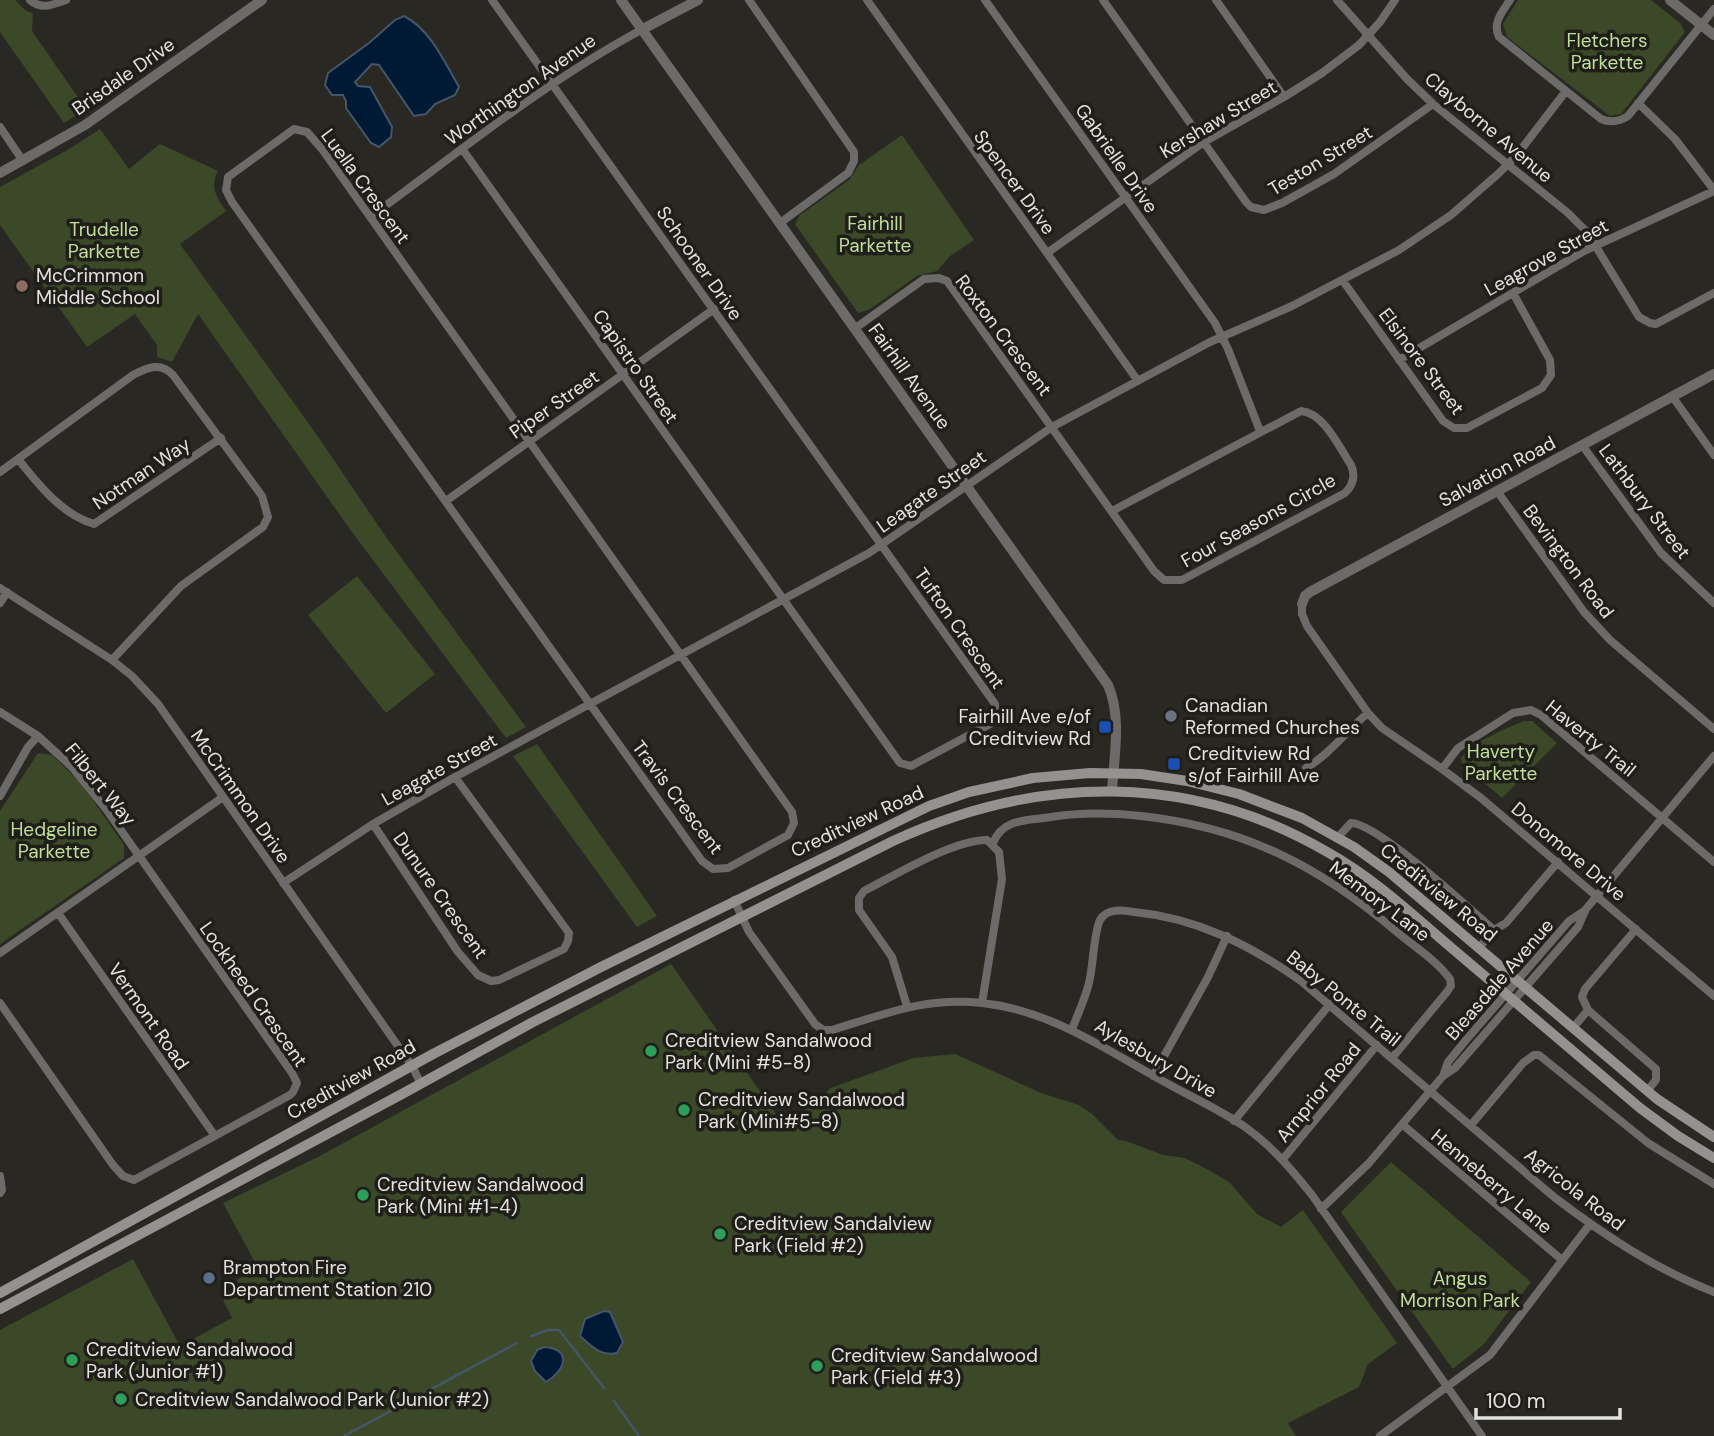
<svg xmlns="http://www.w3.org/2000/svg" width="1714" height="1436" font-family="'DM Sans',sans-serif">
<rect width="100%" height="100%" fill="#2a2823"/>
<!-- green -->
<path fill="#3b4928" d="M0,0H15L25,10L33,14L32,31L86,109L64,123L0,32Z
M1518,0H1651L1680,23L1685,32L1621,114L1610,116L1507,37L1503,24Z
M100,129L129,169L160,144L218,171C209,187 217,198 226,211L180,244L319,438L386,537L526,727L506,738L349,528L198,314L172,362L157,357V345L135,314L87,347L0,225V187L71,148Z
M902,135L974,240L950,256L937,271L917,276L870,309L858,313L795,224L800,215L849,180L859,165Z
M357,576L435,674L386,713L308,615Z
M1524,721H1532L1557,743L1502,798L1467,768L1462,763L1461,758C1473,742 1506,728 1524,721Z
M537,744L657,916L637,927L513,756Z
M38,753L52,755L81,783L124,845V858L0,944V811Z
M671,964L785,1127L831,1088L913,1058L955,1054L1041,1093L1079,1105L1092,1114L1118,1140L1126,1141L1163,1155L1185,1158L1203,1167L1229,1182L1257,1214L1281,1227L1303,1210L1397,1343L1368,1364L1359,1387L1288,1423L1296,1436H0V1330L133,1259L180,1346L232,1318L223,1300L242,1290L237,1280L258,1268L223,1203L318,1157Z
M1391,1162L1531,1282L1484,1344L1454,1368H1452L1341,1212Z"/>
<!-- water -->
<path fill="#001a35" stroke="#445668" stroke-width="2" d="M404,16C430,29 445,63 459,87L455,95L435,104L426,114L414,116L379,65L372,64L355,82L358,86L370,87L392,127L391,137L379,147L371,143L346,108V101L343,95H332L325,85L328,73L369,43L395,20Z
M604,1311L610,1312L623,1342L617,1353C601,1357 591,1346 580,1336L585,1319Z
M544,1347C573,1349 565,1371 546,1382L535,1371L531,1361L537,1350Z"/>
<g fill="none" stroke-linecap="round" stroke-linejoin="round">
<!-- stream -->
<path stroke="#445668" stroke-width="2.5" d="M531,1336L548,1330H559L604,1388
M614,1401L639,1436
M344,1436L517,1343"/>
<!-- minor -->
<path stroke="#6d6b69" stroke-width="8" d="M30,0C41,10 53,5 66,0
M749,0L854,152V161L848,173L780,223
M867,0L1138,381
M985,0L1215,323L1228,349L1260,431
M1103,0L1246,202L1251,207L1264,210L1282,203L1334,174L1433,104
M1216,0L1284,97
M1337,0L1407,79L1433,104L1568,213L1587,232L1639,317L1650,323L1656,324L1714,293
M1510,0C1502,12 1492,23 1499,37L1601,119C1611,123 1619,122 1628,116L1714,9
M1638,103L1675,139L1714,190
M0,127L23,161
M294,129L307,132L322,149L792,812L794,823L788,835L728,868L713,869L702,861L232,202L226,190L228,177Z
M463,150L900,763L911,766L990,724L995,719V704L492,0
M370,217C458,153 545,82 641,30
M1047,253L1204,142L1284,97L1322,73L1359,45L1380,22L1395,0
M1343,281L1443,421L1454,428H1467L1542,388L1551,375L1550,360L1513,293
M854,329L924,279L939,278L947,281L1154,571L1164,580H1182L1345,493C1353,485 1356,476 1351,465C1339,447 1324,413 1301,411L1112,511
M1399,360L1584,251L1714,191
M1672,396L1714,455
M1582,445L1661,553L1714,603
M18,459C39,485 61,514 94,524L221,438
M0,472L133,375C147,368 160,361 173,375L262,496L268,517L263,527L181,586L112,660
M1497,491L1584,612L1610,640L1714,729
M446,501L714,309
M0,588L112,660L132,676L158,704L412,1066L421,1084
M0,603L7,592
M1302,604V614L1307,626L1368,713L1382,728L1442,769L1481,798L1714,996
M0,712L38,736L72,767L106,809L292,1073L297,1083L293,1092L290,1095L134,1180L123,1176L113,1165L0,1003
M1306,768C1330,754 1346,731 1368,713
M1442,769L1458,748L1513,713L1531,710L1541,715L1714,862
M0,796L28,747L38,736
M373,824L458,952L478,975L491,981L499,980L564,949L568,941L569,933L455,777
M1338,837L1351,823C1377,823 1470,909 1494,930L1506,923L1558,862
M993,843C1003,818 1027,821 1051,817C1081,812 1112,813 1141,816C1244,827 1321,867 1398,933C1415,947 1437,961 1450,979L1451,986L1446,993L1392,1058
M283,883L373,824L455,777L869,553L1052,427L1210,342L1292,306L1399,250L1451,215L1498,174L1516,156L1566,91
M734,900L749,932L815,1024L823,1030H832C885,1014 925,997 982,1003C1049,1010 1104,1048 1161,1080C1189,1096 1219,1109 1245,1127C1272,1146 1292,1170 1312,1195L1482,1436
M58,913L215,1136
M1636,929L1585,989L1582,997L1588,1010L1656,1069V1080L1647,1091
M1479,948L1494,930
M0,953L223,797
M907,1006L892,957L859,910V898L864,891C895,875 953,840 987,840L999,852L1002,879L982,1003
M1573,1028L1588,1010
M1072,1029C1078,1014 1085,999 1089,983C1093,968 1094,931 1100,920C1107,908 1123,910 1134,912C1197,918 1250,945 1301,981L1554,1197C1604,1235 1655,1269 1714,1292
M1153,1076L1208,977L1227,936
M1443,1076L1455,1068L1578,927L1586,909L1714,756
M1234,1121L1330,1004
M1403,1125L1562,1260
M1471,1125L1523,1063L1534,1055H1539L1648,1143L1714,1184
M1283,1159L1377,1045
M0,1176L2,1190L0,1193
M1321,1209L1369,1163L1443,1076L1448,1062L1466,1040L1569,921L1584,911
M1380,1436L1490,1355L1590,1224"/>
<!-- tertiary -->
<path stroke="#6d6b69" stroke-width="10" d="M621,0L1108,685C1122,717 1114,757 1112,791
M1670,0L1714,35
M641,30L698,0
M0,173L85,125L262,0
M1302,604L1305,596L1310,592L1714,374"/>
<!-- secondary -->
<path stroke="#95918e" stroke-width="10" d="M0,1293L433,1054L601,967L929,806L969,792L1033,778L1090,773L1141,774L1187,781L1239,794L1302,818L1354,847L1389,872L1657,1099L1714,1137
M0,1309L402,1094L533,1022L893,841C1037,775 1190,771 1329,853C1375,879 1414,916 1454,950C1516,1003 1578,1055 1640,1108L1678,1136L1714,1158"/>
</g>
<!-- markers -->
<circle fill="#8d6e63" stroke="#201e19" stroke-width="2.5" cx="22" cy="286" r="7"/>
<circle fill="#6b7280" stroke="#201e19" stroke-width="2.5" cx="1171" cy="716" r="7"/>
<g fill="#1a4fb4" stroke="#201e19" stroke-width="2.5">
<rect x="1098" y="720" width="14" height="14" rx="3.5"/>
<rect x="1167" y="757" width="14" height="14" rx="3.5"/>
</g>
<g fill="#2e9e5b" stroke="#201e19" stroke-width="2.5">
<circle cx="651" cy="1051" r="7"/>
<circle cx="684" cy="1110" r="7"/>
<circle cx="363" cy="1195" r="7"/>
<circle cx="720" cy="1234" r="7"/>
<circle cx="72" cy="1360" r="7"/>
<circle cx="817" cy="1366" r="7"/>
<circle cx="121" cy="1399" r="7"/>
</g>
<circle fill="#5c6f8a" stroke="#201e19" stroke-width="2.5" cx="209" cy="1278" r="7"/>
<g text-anchor="middle" stroke-width="7" stroke-linejoin="round" paint-order="stroke">
<!-- park labels -->
<g font-size="19" fill="#c1de9b" stroke="#201e19">
<text x="1607" y="47">Fletchers<tspan x="1607" dy="22">Parkette</tspan></text>
<text x="875" y="230">Fairhill<tspan x="875" dy="22">Parkette</tspan></text>
<text x="104" y="236">Trudelle<tspan x="104" dy="22">Parkette</tspan></text>
<text x="1501" y="758">Haverty<tspan x="1501" dy="22">Parkette</tspan></text>
<text x="54" y="836">Hedgeline<tspan x="54" dy="22">Parkette</tspan></text>
<text x="1460" y="1285">Angus<tspan x="1460" dy="22">Morrison Park</tspan></text>
</g>
<!-- street labels -->
<g font-size="19" fill="#e4e3df" stroke="#201e19">
<text transform="translate(123 76) rotate(-35)" y="7">Brisdale Drive</text>
<text transform="translate(520 89) rotate(-35)" y="7">Worthington Avenue</text>
<text transform="translate(1218 119) rotate(-31)" y="7">Kershaw Street</text>
<text transform="translate(1489 127) rotate(40)" y="7">Clayborne Avenue</text>
<text transform="translate(1117 158) rotate(55)" y="7">Gabrielle Drive</text>
<text transform="translate(1320 160) rotate(-31)" y="7">Teston Street</text>
<text transform="translate(1015 182) rotate(54)" y="7">Spencer Drive</text>
<text transform="translate(366 186) rotate(54)" y="7">Luella Crescent</text>
<text transform="translate(1546 257) rotate(-29)" y="7">Leagrove Street</text>
<text transform="translate(700 263) rotate(55)" y="7">Schooner Drive</text>
<text transform="translate(1004 335) rotate(53)" y="7">Roxton Crescent</text>
<text transform="translate(1422 361) rotate(53)" y="7">Elsinore Street</text>
<text transform="translate(636 366) rotate(55)" y="7">Capistro Street</text>
<text transform="translate(910 376) rotate(54)" y="7">Fairhill Avenue</text>
<text transform="translate(554 404) rotate(-35)" y="7">Piper Street</text>
<text transform="translate(1497 471) rotate(-28)" y="7">Salvation Road</text>
<text transform="translate(141 473) rotate(-34)" y="7">Notman Way</text>
<text transform="translate(931 491) rotate(-35)" y="7">Leagate Street</text>
<text transform="translate(1645 501) rotate(53)" y="7">Lathbury Street</text>
<text transform="translate(1258 520) rotate(-29)" y="7">Four Seasons Circle</text>
<text transform="translate(1569 561) rotate(53)" y="7">Bevington Road</text>
<text transform="translate(960 628) rotate(55)" y="7">Tufton Crescent</text>
<text transform="translate(1591 738) rotate(39)" y="7">Haverty Trail</text>
<text transform="translate(439 769) rotate(-29)" y="7">Leagate Street</text>
<text transform="translate(101 784) rotate(51)" y="7">Filbert Way</text>
<text transform="translate(241 796) rotate(55)" y="7">McCrimmon Drive</text>
<text transform="translate(678 797) rotate(53)" y="7">Travis Crescent</text>
<text transform="translate(857 821) rotate(-25)" y="7">Creditview Road</text>
<text transform="translate(1569 851) rotate(40)" y="7">Donomore Drive</text>
<text transform="translate(1439 892) rotate(39)" y="7">Creditview Road</text>
<text transform="translate(441 895) rotate(55)" y="7">Dunure Crescent</text>
<text transform="translate(1380 901) rotate(37)" y="7">Memory Lane</text>
<text transform="translate(1499 979) rotate(-49)" y="7">Bleasdale Avenue</text>
<text transform="translate(254 994) rotate(55)" y="7">Lockheed Crescent</text>
<text transform="translate(1344 998) rotate(39)" y="7">Baby Ponte Trail</text>
<text transform="translate(149 1016) rotate(55)" y="7">Vermont Road</text>
<text transform="translate(1156 1058) rotate(30)" y="7">Aylesbury Drive</text>
<text transform="translate(351 1079) rotate(-29)" y="7">Creditview Road</text>
<text transform="translate(1318 1092) rotate(-51)" y="7">Arnprior Road</text>
<text transform="translate(1492 1181) rotate(40)" y="7">Henneberry Lane</text>
<text transform="translate(1575 1189) rotate(38)" y="7">Agricola Road</text>
</g>
<!-- poi labels -->
<g font-size="19" fill="#e4e3df" stroke="#201e19" text-anchor="start">
<text x="36" y="282">McCrimmon<tspan x="36" dy="22">Middle School</tspan></text>
<text x="1185" y="712">Canadian<tspan x="1185" dy="22">Reformed Churches</tspan></text>
<text x="1091" y="723" text-anchor="end">Fairhill Ave e/of<tspan x="1091" dy="22">Creditview Rd</tspan></text>
<text x="1188" y="760">Creditview Rd<tspan x="1188" dy="22">s/of Fairhill Ave</tspan></text>
<text x="665" y="1047">Creditview Sandalwood<tspan x="665" dy="22">Park (Mini #5-8)</tspan></text>
<text x="698" y="1106">Creditview Sandalwood<tspan x="698" dy="22">Park (Mini#5-8)</tspan></text>
<text x="377" y="1191">Creditview Sandalwood<tspan x="377" dy="22">Park (Mini #1-4)</tspan></text>
<text x="734" y="1230">Creditview Sandalview<tspan x="734" dy="22">Park (Field #2)</tspan></text>
<text x="223" y="1274">Brampton Fire<tspan x="223" dy="22">Department Station 210</tspan></text>
<text x="86" y="1356">Creditview Sandalwood<tspan x="86" dy="22">Park (Junior #1)</tspan></text>
<text x="831" y="1362">Creditview Sandalwood<tspan x="831" dy="22">Park (Field #3)</tspan></text>
<text x="135" y="1406">Creditview Sandalwood Park (Junior #2)</text>
</g>
</g>
<!-- scale -->
<path d="M1476 1408v10h144v-10" fill="none" stroke="#e4e3df" stroke-width="3.5"/>
<text x="1486" y="1408" font-size="21" fill="#e4e3df" stroke="#201e19" stroke-width="5" paint-order="stroke">100 m</text>
</svg>
